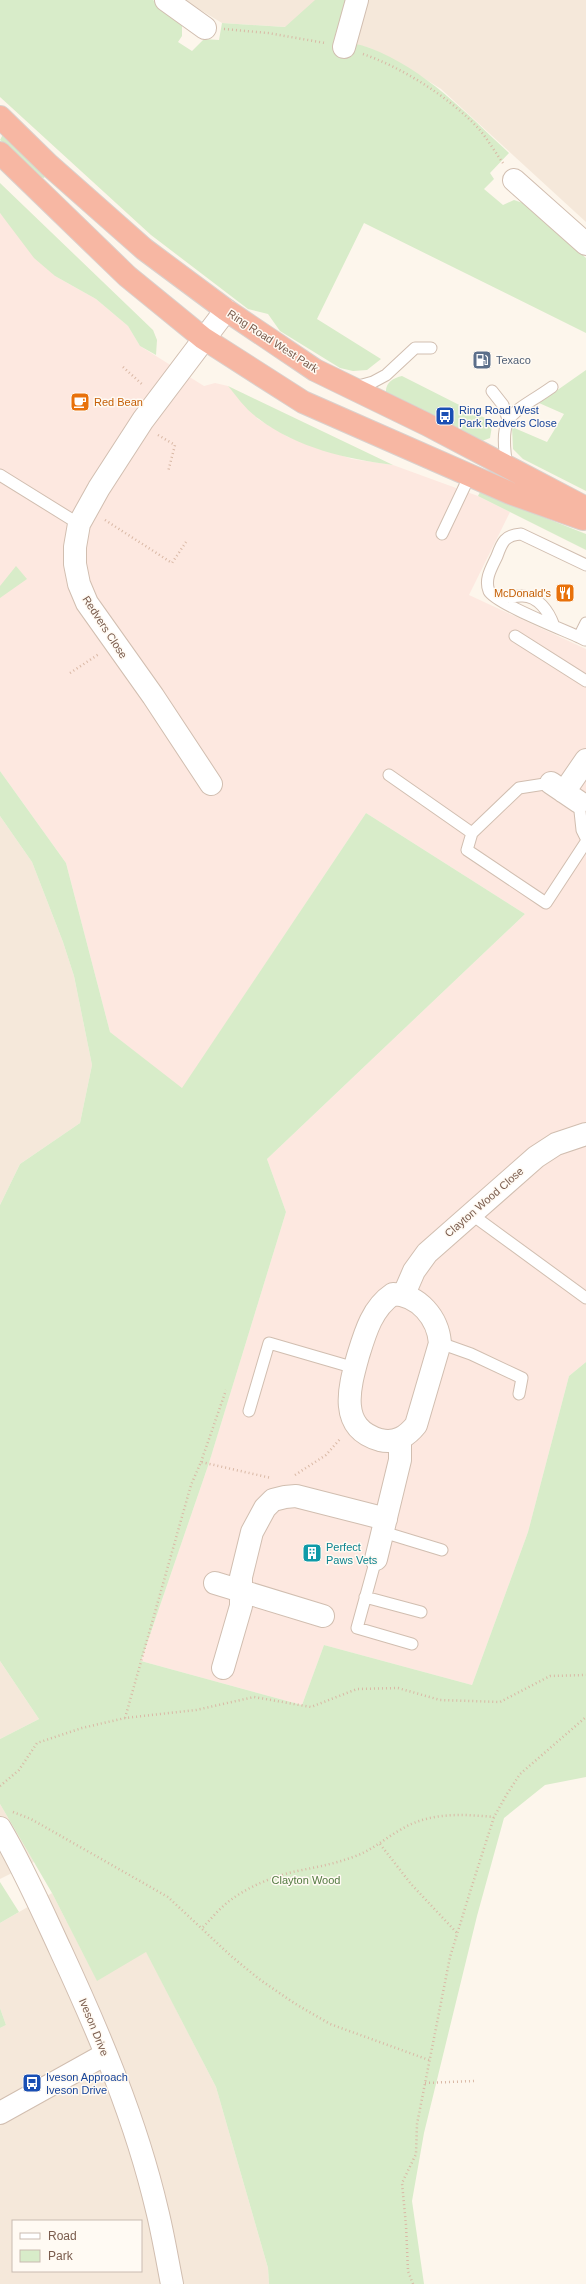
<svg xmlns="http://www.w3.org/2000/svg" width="586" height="2284" font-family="Helvetica,sans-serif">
<rect width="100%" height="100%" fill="#fdf6ec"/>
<!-- residential -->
<path fill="#f5e8da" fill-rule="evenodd" d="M184,0H586V222L441,89L403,65L370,48L286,27L222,23Z
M0,816L32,862L63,942L74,976L92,1065L80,1123L20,1164L0,1205Z
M0,1661L39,1719L0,1739Z
M0,1804L34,1862L0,1879Z
M52,1893L97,1980L146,1951L216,2087L268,2268L269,2284H0V2028L6,2025L0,2008V1923ZM13,2221H141V2271H13Z"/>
<!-- commercial -->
<path fill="#fde8e0" d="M0,213L55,276L96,299L128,326L140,346L204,386L215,383L228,386L258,419L288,437L352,459L393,465L478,496L510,512L469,595L586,649V1362L569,1376L528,1532L472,1685L324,1645L302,1705L141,1661L209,1463L286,1212L267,1159L525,914L366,813L182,1089L110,1032L66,863L0,771Z"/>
<!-- green -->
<path fill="#d8ecc9" d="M0,0H153L176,18L182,25V36L178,42L192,51L204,39L219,40L222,23L285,27L315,0H346L334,39C346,42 359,44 370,48C425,69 467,114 509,153L490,173L494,179L484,189L503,205L514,200L526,204L586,258V333L364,223L317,319L381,359L367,370L353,371L340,368L280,331L268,314L248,309L151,235L0,97Z
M3,134L46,175L44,178L40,177L0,140Z
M0,183L153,330L157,340L156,355L140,346L128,326L96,299L55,276L34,258L0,213Z
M586,370V491L523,459L513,449L512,427L547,442L564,414L539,403Z
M402,376L489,420L492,426L490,438L482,441L386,393C385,383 393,378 402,376Z
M228,386L393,465C347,459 297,448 259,419C246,410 237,397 228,386Z
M480,492L586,534V550L478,496Z
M16,566L27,579L0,598V586Z
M0,771L66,863L110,1032L182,1088L366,813L525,914L267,1159L286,1212L209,1463L141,1661L302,1705L324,1645L472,1685L528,1532L569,1376L586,1362V1777L545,1785L504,1818L477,1916L424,2133L412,2201L424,2284H269L268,2268L216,2087L146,1952L97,1981L52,1893L0,1804V1739L39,1719L0,1661V1205L20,1164L80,1123L92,1065L74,976L63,942L32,862L0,816Z
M0,1882L19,1912L0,1923Z
M0,2008L6,2025L0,2028Z"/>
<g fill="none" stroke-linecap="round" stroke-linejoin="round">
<defs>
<path id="lane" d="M355,387L373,382L386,375L415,348H431
M492,391L503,405L508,419
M507,467C498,411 511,416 552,387
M0,475L79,524
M442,534L470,475
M496,596C504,599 512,596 521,596C538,595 549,612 554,626
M515,636L586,681
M579,637C564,630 495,603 489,591C484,579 492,567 497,556C502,542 505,535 521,534L586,565
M585,640L579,637L586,623
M389,775L472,833L519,788L551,783
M579,802L582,830L586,838
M472,833L467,850L546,903L586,842
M471,1214L586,1298
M440,1343L471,1354L522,1378L519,1394
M249,1411L269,1343L355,1368
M383,1532L442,1550
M376,1559L357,1628L412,1644
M365,1597L421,1612"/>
<path id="street" d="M166,0L205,28
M344,47L357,0
M514,180L586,244
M551,783L579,802
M211,784L153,696L87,603L79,584L75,564V547L79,524L99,488L143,420L226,310
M564,792L586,760
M393,1294C419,1295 438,1318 440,1343L416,1425C407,1436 396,1444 380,1440C338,1428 349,1388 358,1356C365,1333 372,1308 393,1294Z
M404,1294L414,1271L427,1253L536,1157L556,1144L586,1134
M376,1559L400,1460V1439
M215,1583L323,1616
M223,1668L241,1606V1577L252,1532L265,1508L273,1500L285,1497L296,1496L386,1519
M0,1828C23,1867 41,1908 60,1949C99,2033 136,2120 157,2210C163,2234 167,2259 172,2284
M0,2113L106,2054"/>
<path id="highway" d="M0,117L49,165L144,249L226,310L315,370L426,424L586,508
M0,153L127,276L203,338L303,402L510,493L583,519"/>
</defs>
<!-- lane casing -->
<use href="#lane" stroke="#d1beb0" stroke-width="13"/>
<!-- street casing -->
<use href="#street" stroke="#d1beb0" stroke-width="24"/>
<!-- highway casing -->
<use href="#highway" stroke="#dad1cd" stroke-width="24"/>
<!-- path -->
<path stroke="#d9b8a5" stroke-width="2.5" stroke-dasharray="1 3" stroke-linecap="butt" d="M224,29L268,33L325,43
M363,54C403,68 449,97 478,128C487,138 495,152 503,163
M123,367L143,385
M158,435L175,445L168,472
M105,520L172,563L186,542
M70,673L99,654
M201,1462L226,1390
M295,1475L326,1455L341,1438
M125,1718L191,1485L201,1462L271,1478
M0,1786L19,1770L37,1743L82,1728L125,1718L196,1710L254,1697L311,1707L357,1689L398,1688L440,1700L500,1702L550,1676L586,1675
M13,1812L31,1819L168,1897L231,1956L259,1979L294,2003L330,2024L429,2060
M380,1844L411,1884L457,1933
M203,1927C211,1919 219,1909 228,1902C247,1887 274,1876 297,1871C317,1867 334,1864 353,1857C371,1851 384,1839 400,1830C429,1812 462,1814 494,1817
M425,2083L474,2081
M413,2284L408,2271L406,2225L402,2183L416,2154L417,2124L450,1957L470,1892L494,1817L507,1794L520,1774L586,1717"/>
<!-- lane -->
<use href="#lane" stroke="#fff" stroke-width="11"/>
<!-- street -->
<use href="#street" stroke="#fff" stroke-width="22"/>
<!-- highway -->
<use href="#highway" stroke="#f7b7a3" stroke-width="22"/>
</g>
<!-- icons -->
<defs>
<symbol id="fuel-square" viewBox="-11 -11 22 22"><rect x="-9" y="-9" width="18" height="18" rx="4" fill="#5c6f8a" stroke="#fffaf3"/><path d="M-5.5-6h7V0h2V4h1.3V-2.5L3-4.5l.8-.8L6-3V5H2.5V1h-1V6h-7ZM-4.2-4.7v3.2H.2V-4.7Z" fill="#fff"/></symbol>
<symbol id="cafe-square" viewBox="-11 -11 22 22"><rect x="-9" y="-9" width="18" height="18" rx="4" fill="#e8710a" stroke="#fffaf3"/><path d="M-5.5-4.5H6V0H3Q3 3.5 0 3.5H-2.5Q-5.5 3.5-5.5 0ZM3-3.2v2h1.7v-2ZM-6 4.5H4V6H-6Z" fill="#fff"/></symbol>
<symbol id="bus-square" viewBox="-11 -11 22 22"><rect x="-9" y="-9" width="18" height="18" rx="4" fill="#1a4fb4" stroke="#fffaf3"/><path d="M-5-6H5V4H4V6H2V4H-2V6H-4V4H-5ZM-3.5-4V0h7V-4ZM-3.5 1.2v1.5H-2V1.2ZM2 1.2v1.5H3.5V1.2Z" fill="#fff"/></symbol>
<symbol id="restaurant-square" viewBox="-11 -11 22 22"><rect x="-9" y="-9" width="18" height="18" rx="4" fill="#e8710a" stroke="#fffaf3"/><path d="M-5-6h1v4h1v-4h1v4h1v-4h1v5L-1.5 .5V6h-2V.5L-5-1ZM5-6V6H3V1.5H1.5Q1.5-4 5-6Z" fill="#fff"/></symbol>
<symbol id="building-square" viewBox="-11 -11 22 22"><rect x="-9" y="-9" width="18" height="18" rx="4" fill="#0f9aa8" stroke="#fffaf3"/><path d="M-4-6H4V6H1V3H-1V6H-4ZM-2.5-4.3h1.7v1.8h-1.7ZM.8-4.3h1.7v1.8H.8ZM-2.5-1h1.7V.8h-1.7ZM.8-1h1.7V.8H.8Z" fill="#fff"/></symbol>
</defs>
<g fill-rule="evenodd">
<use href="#fuel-square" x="471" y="349" width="22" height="22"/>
<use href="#cafe-square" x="69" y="391" width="22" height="22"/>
<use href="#bus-square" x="434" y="405" width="22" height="22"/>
<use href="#restaurant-square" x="554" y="582" width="22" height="22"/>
<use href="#building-square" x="301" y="1542" width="22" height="22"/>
<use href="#bus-square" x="21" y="2072" width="22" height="22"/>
</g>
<g text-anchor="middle" stroke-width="3" stroke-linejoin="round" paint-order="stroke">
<!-- street labels -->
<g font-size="11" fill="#7a5c4d" stroke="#fffaf3">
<text transform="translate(273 341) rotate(33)" y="4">Ring Road West Park</text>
<text transform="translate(105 627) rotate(57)" y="4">Redvers Close</text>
<text transform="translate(484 1202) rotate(-41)" y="4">Clayton Wood Close</text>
<text transform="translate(94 2027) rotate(68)" y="4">Iveson Drive</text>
</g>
<!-- service labels -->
<g font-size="11" fill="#4e5e75" stroke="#fffaf3" text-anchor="start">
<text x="496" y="364">Texaco</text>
</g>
<!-- food labels -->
<g font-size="11" fill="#c56008" stroke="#fffaf3" text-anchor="start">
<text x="94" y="406">Red Bean</text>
<text x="551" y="597" text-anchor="end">McDonald's</text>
</g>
<!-- transit labels -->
<g font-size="11" fill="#164399" stroke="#fffaf3" text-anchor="start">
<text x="459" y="414">Ring Road West<tspan x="459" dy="13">Park Redvers Close</tspan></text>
<text x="46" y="2081">Iveson Approach<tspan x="46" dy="13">Iveson Drive</tspan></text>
</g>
<!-- culture labels -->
<g font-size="11" fill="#0d838f" stroke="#fffaf3" text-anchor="start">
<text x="326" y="1551">Perfect<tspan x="326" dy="13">Paws Vets</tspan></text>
</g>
<!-- park labels -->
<g font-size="11" fill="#537a41" stroke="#fffaf3">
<text x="306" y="1884">Clayton Wood</text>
</g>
</g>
<!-- legend -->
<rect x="12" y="2220" width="130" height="52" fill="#fffaf3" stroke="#cabbb1"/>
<rect x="20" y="2233" width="20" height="6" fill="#ffffff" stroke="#cabbb1"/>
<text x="48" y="2240" font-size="12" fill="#7a5c4d">Road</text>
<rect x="20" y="2250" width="20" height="12" fill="#d8ecc9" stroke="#cabbb1"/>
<text x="48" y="2260" font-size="12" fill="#7a5c4d">Park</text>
</svg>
